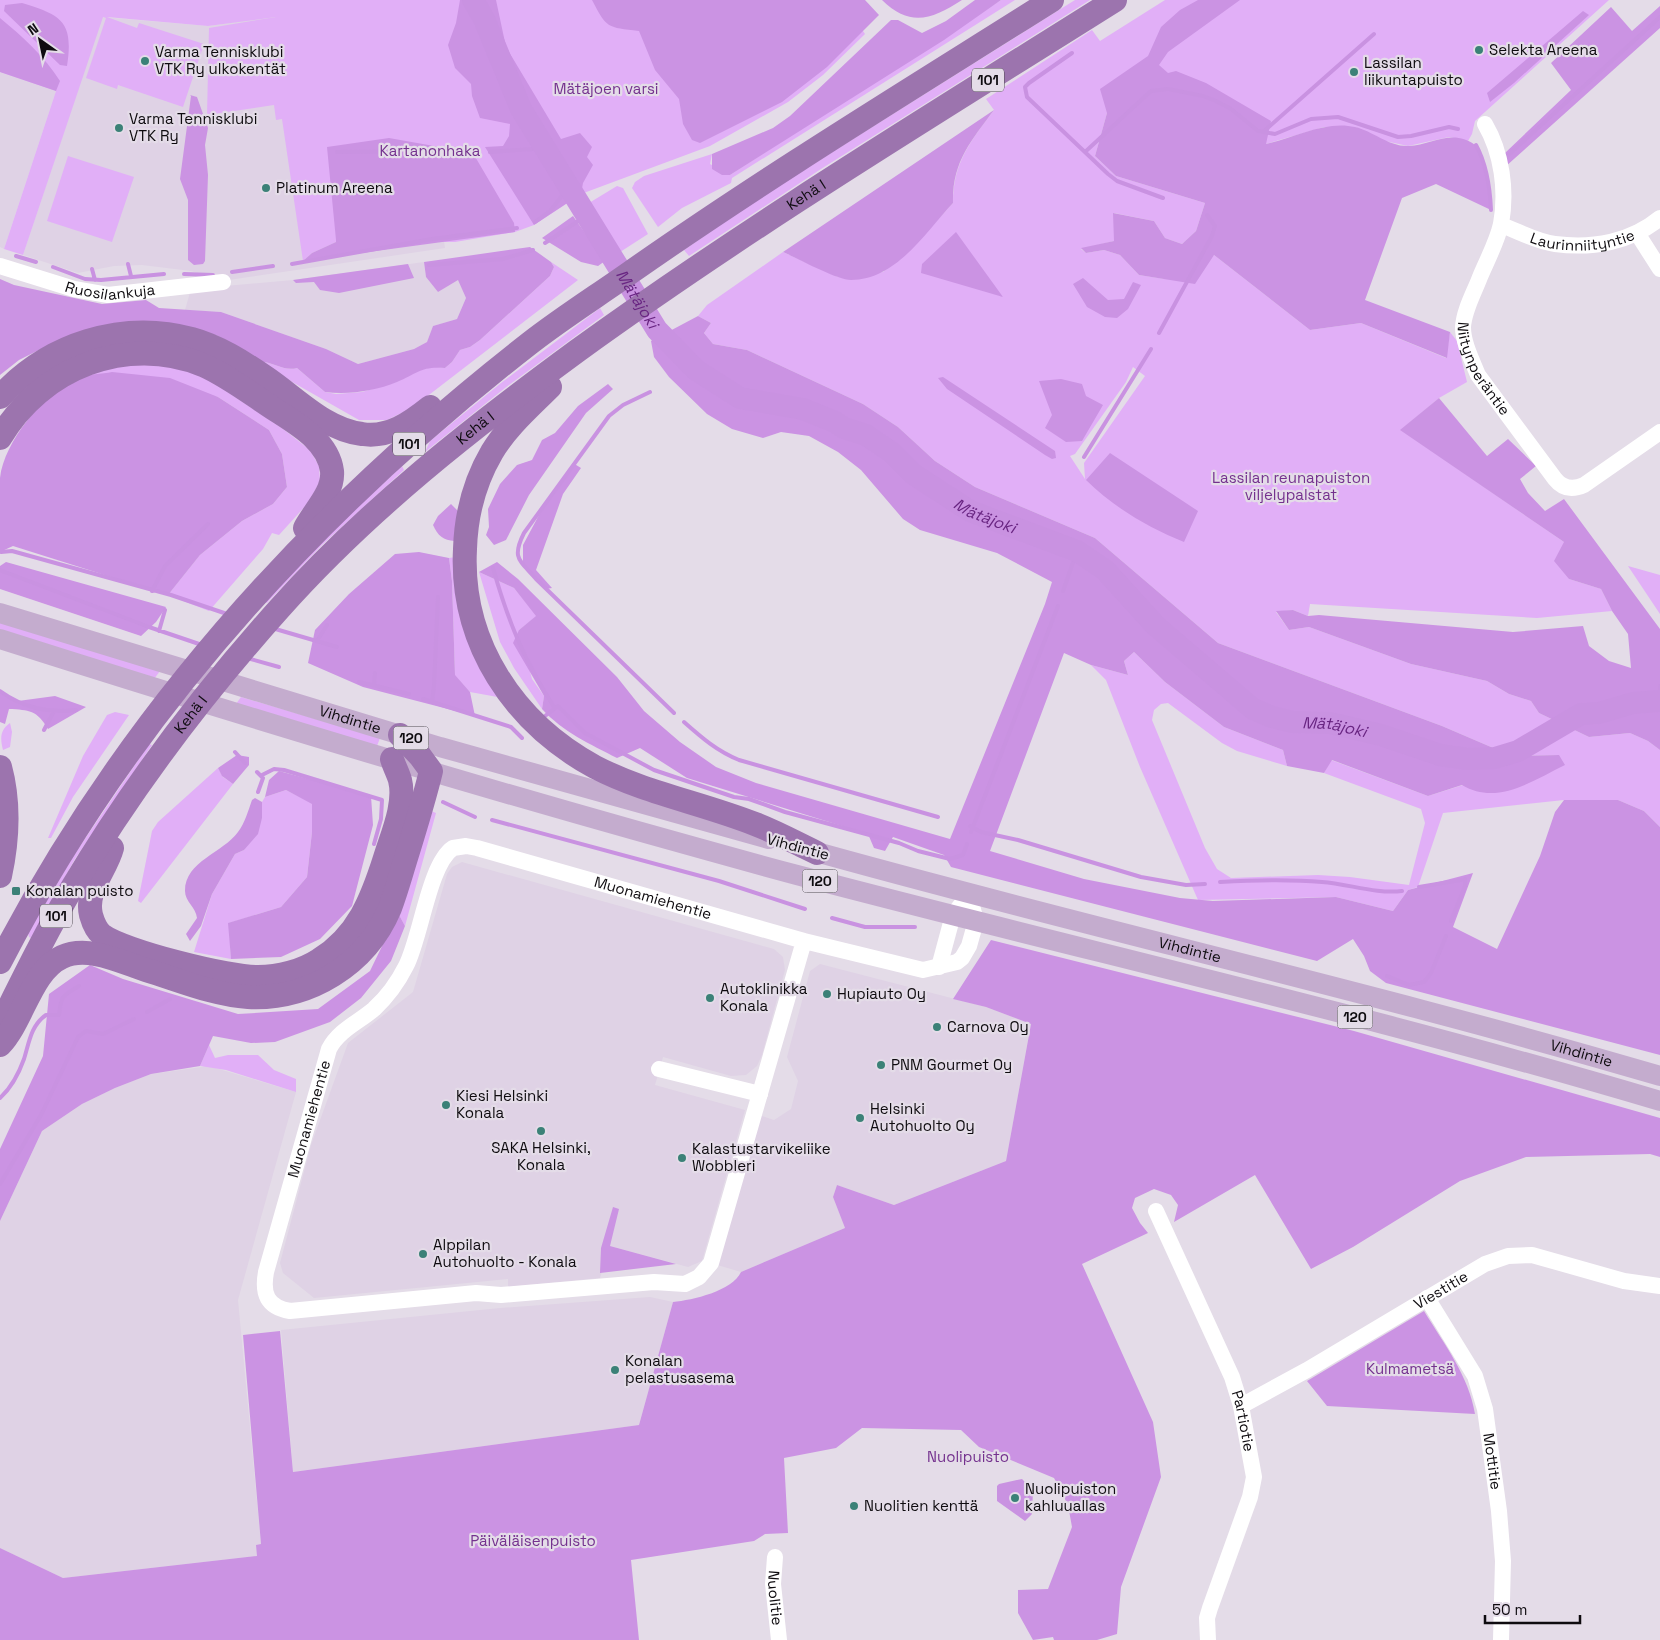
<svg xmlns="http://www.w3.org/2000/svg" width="1660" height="1640" font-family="'Space Grotesk',sans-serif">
<rect width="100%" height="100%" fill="#e4dce8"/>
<!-- built -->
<path fill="#dfd2e5" d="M319,10L421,86L445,248L222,281L191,271L142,265L114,266L78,273L23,255L102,17L208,26Z
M0,72L56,91L4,249L0,247Z
M424,262L426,277L438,292L458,279L466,298L457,319L433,326L427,342L414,349L358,364L326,349L221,312L185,310L191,289L293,280Z
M462,862L774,949L783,957L785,970L762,1055L757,1066L746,1075L731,1076L663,1057L655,1085L745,1110L702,1261L688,1267L610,1246L600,1278L508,1287V1279L314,1298L283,1273L280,1263L311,1145L348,1043L413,992L447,874L452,867Z
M820,964L986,1007L1031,1024L1006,1161L894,1205L837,1185L833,1197L845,1228L741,1272L714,1264L759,1115L774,1120L791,1109L798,1081L787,1057L810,971Z
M209,1066L296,1092L238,1300L261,1544L257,1556L63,1578L0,1548V1221L42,1131L82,1104L115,1088L151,1074Z
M650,1297L673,1302L639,1425L293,1472L281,1330L500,1308Z"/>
<!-- green -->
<path fill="#e1aff7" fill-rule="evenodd" d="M0,0H842L865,34L823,75L788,102L710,146L581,194L534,225L515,232L455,242H336L312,253L303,261L282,119L276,120L274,105L207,115L209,28L276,17L208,26L107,17L137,28L139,23L204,44L183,107L118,85L117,89L86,78L106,18L103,17L23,255L4,249L56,91L0,72Z
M1001,0H1015L732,178L731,183L682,208L658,227L632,188L635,182L644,176L712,154L710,164L730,175Z
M1075,0H1090L821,169L689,256L684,250L759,198Z
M1165,0H1609L1475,121L1472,134L1468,141L1449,137L1408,146L1385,141L1355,127H1324L1266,144L1107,113L1095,156L1116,176L1205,203L1196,231L1182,244L1165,238L1154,221L1114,213V241L1081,249L1086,253L1104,250L1120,255L1139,275L1165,279L1214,255L1310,330L1361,323L1446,358L1450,332L1457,341L1467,382L1439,398L1401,430L1564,542L1569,579L1601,589L1612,611L1537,618L1310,604L1308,616L1293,610L1276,612L1289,630L1309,627L1411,664L1487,681L1509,694L1531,701L1539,713L1589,737L1630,733L1648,741L1660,750V827L1644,811L1618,800H1564L1443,813L1418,887L1408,890L1393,911L1336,897L1198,900L1140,767L1106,680L1091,665L1128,675L1124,661L1134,652L1165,682L1224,727L1283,750L1287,766L1237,751L1222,743L1168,703L1161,704L1154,710L1152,720L1205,848L1217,869L1231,878L1318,875L1350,877L1409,885L1425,823L1421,809L1324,773L1331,760L1428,796L1559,755L1512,756L1442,726L1218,643L1095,538L975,487L935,461L898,427L863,404L747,350L713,344L704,333L711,323L698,316L707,305L783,252L838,277L883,272L907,253L953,203C953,162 971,141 994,110L986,99L1092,30L1100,41ZM1133,367L1145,376L1084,463L1085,479L1070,456L1075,454L1126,382Z
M68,156L134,177L112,242L47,221Z
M617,186L623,188L648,234L617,254L584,206Z
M551,262L578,280L412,408L387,420H359L257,362C271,360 283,372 297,368L325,392L336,394L362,392L396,382L427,366L445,368L452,362L460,350L470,347L480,340L550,276L554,267Z
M600,308L604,315L505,388L425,452L430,441L501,383Z
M121,362L164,363L204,376L282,428L310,450L319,466L320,481L309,502L279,535L272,533L263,549L209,611L168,595L200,555L242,521L273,504L287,487L282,454L269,430L218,397L78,378Z
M402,466L404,470L322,545L267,603L265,602L318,544Z
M456,557L503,698L470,692L455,676L452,581L449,558Z
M1628,566L1660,575V614Z
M479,572L514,588L537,616L519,630L532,679L544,696L542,709L514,668L500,642Z
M0,621L160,671L154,679L0,631Z
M241,697L380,738L377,746L236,704Z
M115,712L129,715L73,797L51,838H48L83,756L107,715Z
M10,723L12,732L10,747L3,750C0,738 0,730 10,723Z
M149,744L152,745L75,859L31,938L29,937L28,933L72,858Z
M218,768L223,777L233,784L141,903L138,901L152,831L158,822Z
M286,790L312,803V832L307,877L281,907L229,923L231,959L194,952L212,894L235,854L244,850L262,818V802L265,797Z
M431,811L436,813L405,926L398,913Z
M209,1045L215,1058L228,1055H258L274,1070L296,1079V1092L226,1070L200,1066Z"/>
<!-- forest -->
<path fill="#cb93e3" d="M460,0H496L506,47L561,139L580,133L592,147L587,157L593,165L583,183L581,194L534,225L485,147L503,146L509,136L510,124L480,118L472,96L471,84L455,68L448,45L456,23Z
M592,0H865L879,15L827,67L782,102L700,143L692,140L683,124L679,99L655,70L639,31C607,27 607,29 592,0Z
M882,0H962C932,19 911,28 882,0Z
M975,0H1001L944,40L730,175H722L712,169V154L773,128L790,116L891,20H898L922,33L946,21Z
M1198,0H1240L1168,52L1159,65L1168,73L1176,71L1206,83L1271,121L1266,144C1294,138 1326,120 1355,127C1373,131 1389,147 1409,146C1431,145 1453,128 1475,145C1488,155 1490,194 1491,210L1436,184L1402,198L1365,300L1450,332L1447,358L1361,323L1310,330L1214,255L1195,284L1139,275L1120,255L1104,250L1086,253L1081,248L1114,241L1113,213L1154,221L1165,238L1182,244L1196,231L1205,203L1116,176L1095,156L1107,113L1100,89L1148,56L1161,27L1180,10Z
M22,3C61,15 74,21 67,66L60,65L4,11L5,5Z
M1660,6V28L1505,167V153L1571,90L1551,63L1611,7L1632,31Z
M1583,11L1589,15L1514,83L1490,102L1487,93Z
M0,18C22,36 45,57 60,81L56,91L0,72Z
M190,95L197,97L208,128L205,145L208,175L205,261L203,264L194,265L188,260V200L180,179L191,96Z
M994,110C971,141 952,162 953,203C926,232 896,280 851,280C837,280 799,259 783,252Z
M389,138L451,149L470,148L514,223L515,232L303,261L312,253L336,242V240L327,147Z
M573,216L605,261L598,266L581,262L542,238Z
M956,232L1003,297L921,273L922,264Z
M530,247L551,262L554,267L550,276L480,340L470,347L460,350L452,362L445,368C421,366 418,373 397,382C375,391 349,395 325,392L297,368C283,372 271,360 257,362L218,336L200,330L55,342L19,360L0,375V279L14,285L102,304L146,300L159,308L221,312L326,349L358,364L414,349L427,342L433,326L457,319L466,298L458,280L438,292L426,277L424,262Z
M408,264L414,278L339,293L320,290L314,282L296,283L293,280Z
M1083,278L1108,300L1124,299L1133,282L1141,285L1128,309L1117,318L1105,317L1087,307L1073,284Z
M698,316L711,323L704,333L713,344L747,350L863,404L898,427L935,461L975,487L1095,538L1218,643L1442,726L1512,756L1559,755L1565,765C1532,781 1497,806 1462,785L1428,796L1332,760L1324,773L1287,766L1283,750L1224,727L1165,682L1134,652L1124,661L1128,675L1091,665L1064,653L990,851L1084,879L1180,898L1213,901L1336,897L1393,911L1408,890L1473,873L1453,927L1497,949L1540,856L1555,812L1564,800H1618L1644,811L1660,827V1055L1386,983L1370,971L1364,956L1353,939L1317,961L951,867L944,855L893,837L885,851L874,848L868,834L687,778L640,748L617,758C590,744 563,732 542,709L544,696L513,643L519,630L536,616L514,588L479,572L497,562L518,579L617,677L644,711L680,742L716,767L756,783L950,839L1045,604L1052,582L997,553L920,530L903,519L861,470L838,452L809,436L781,432L763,438L732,429L707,414L669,377L654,357L651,341Z
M112,372L170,378L218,397L269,430L282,454L287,487L273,504L242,521L200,555L168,595L13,546L0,552C0,528 0,502 0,478C4,442 44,392 78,378C88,374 102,374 112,372Z
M943,377L1055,451L1056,458L1052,459L1045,455L947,389L938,378Z
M1061,379L1082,384L1086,396L1103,405L1082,441L1066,442L1045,428L1052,415L1039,381Z
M608,384L613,389L586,413L529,495L506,540L494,545L486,535L489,527L488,509L500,484L517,465L532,460L542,440L555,433L578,406Z
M1439,398L1487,456L1508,439L1536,466L1520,479L1528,493L1545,511L1564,499L1660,629V750L1648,741L1630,733L1589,737L1539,713L1531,701L1509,694L1487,681L1411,664L1309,627L1289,630L1276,611L1293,610L1308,616L1319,615L1513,632L1583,626L1589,646L1609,661L1631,668L1628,634L1612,611L1601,589L1569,579L1554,561L1564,542L1400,430Z
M1110,453L1198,511L1184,542C1149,528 1113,507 1086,480Z
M573,463L581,468L563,494L536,570L552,588L546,589L523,563V545L539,515Z
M451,504L458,511L455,541C443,540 438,536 433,525L438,516Z
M419,552L449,558L452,581L455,675L470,692L475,716L363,687L308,663L315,630L349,594L395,554Z
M6,562L166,607L156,622L141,636L0,589V566Z
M0,692L18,701L55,696L86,707L48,729C37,710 29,710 9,709L5,724L0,722Z
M237,755L249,757V765L233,784L222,776L218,768Z
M279,771L371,796L373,825L352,906L320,939L281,957L231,959L228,923L281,907L307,877L312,832V804L286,790L265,797L269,780Z
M398,913L405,926L391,961L361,998L330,1022L275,1042L251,1043L213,1036L200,1066L151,1074L115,1088L82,1104L42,1131L0,1221V1149L43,1056L49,994L90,965L123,979L238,1014L318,1009L370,971Z
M991,940L1354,1031L1660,1118V1157L1650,1154L1526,1157L1460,1181L1353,1247L1311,1269L1255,1175L1174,1222L1178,1205L1171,1195L1154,1189L1135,1198L1132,1208L1140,1223L1148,1233L1082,1264L1153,1422L1161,1477L1121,1587L1117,1634L1097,1640H1054L1053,1637L1033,1640L1018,1613V1590L1048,1589L1072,1527L1068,1505L1054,1478L979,1447L961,1430L862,1428L836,1448L784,1458L788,1533L765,1534L754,1541L631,1560L639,1640H0V1548L63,1578L257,1556L256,1545L261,1544L243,1335L280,1331L293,1472L639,1425L673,1302C693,1300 732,1291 741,1272L845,1228L833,1197L837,1185L894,1205L1006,1161L1031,1024L986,1007L953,999Z
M613,1207L619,1209L610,1246L676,1264L600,1273L601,1248Z
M1424,1311C1444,1344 1469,1376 1475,1414L1327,1406L1307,1381Z"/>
<!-- water -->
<path fill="#c992e1" d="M255,798L262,802V818L258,834L244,850L235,854L212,894L201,926L190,941L186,934L197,918C196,907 185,902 185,891C185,861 223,853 238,832C245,823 248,811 252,800Z
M1022,1479L1033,1490L1032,1514L1025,1521L997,1501V1486L999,1484Z"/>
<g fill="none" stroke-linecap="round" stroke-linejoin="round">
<!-- stream -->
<path stroke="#c992e1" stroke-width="4" d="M1072,53L1029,83L1025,87L1027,97L1108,174L1117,181L1163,198
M1263,132L1374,34
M1476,145C1487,165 1490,187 1491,210
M337,152L476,151
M490,152L546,148
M1085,152L1151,91L1168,89L1203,96L1216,101L1231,109L1258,131L1275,134L1311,119L1338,117L1398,137L1411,136L1449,127L1458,129
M1506,157L1660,17
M535,222L550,211L568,188
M545,243L586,216
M16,256L36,262
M128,264L131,276
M292,264L432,239L517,228
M429,265L503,259L533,250
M53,267L85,279L101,280L164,274
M92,269L95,280
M232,272L273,266
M184,274L213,275
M1159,333L1212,236L1215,226L1207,215
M650,392L623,405L609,416L524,533C511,559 520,560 536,579L674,713
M1084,457L1151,349
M1042,538L1045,530
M1,552L12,551L171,595L227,614
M493,568C508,621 524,660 554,707
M0,570L149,627L202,645
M152,591L165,566L208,524
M1063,591L1077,551
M272,628L337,647
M159,631L165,610
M317,641L327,625
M247,658L279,667
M359,682L409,694
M374,685L375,673
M1660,686V699
M0,691C22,707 49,714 76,710
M423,699L511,727L522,738
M432,702L434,686L438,597
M545,716L558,706L585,733L654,770L734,797L749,799L785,812L899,843L918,851L950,859L963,855L967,844
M684,722C702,738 717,751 739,760L938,817
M44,730L54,711
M235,752L245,763
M257,772L263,778L258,792
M262,775L274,769L284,770L382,800L381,819L374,844
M443,802L475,817
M492,820L719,881L805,909
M970,826L981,832L1018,840L1141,877L1186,885L1205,884
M971,832L1058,606
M1220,882C1255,880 1288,879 1322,882C1349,884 1375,894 1402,891
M1419,887L1461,880
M832,918L865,927H915
M1451,921L1465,886V879
M1387,976L1409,985L1424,982L1431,973L1446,936
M147,1012L170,999
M0,1098C11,1088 19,1073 24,1059C29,1043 31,1025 46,1015H59C61,996 62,996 79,986
M0,1184L41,1115L78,1037L86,1031L103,1034L134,1019"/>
<!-- river -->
<path stroke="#c992e1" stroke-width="22" id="s1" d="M473,0L484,19L521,109L657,330L696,370L740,398L803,409L835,422L844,428L866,435L891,452L913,474L970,511L1077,551L1105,570L1156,626L1253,709L1272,717L1292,722L1330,723L1381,735L1440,755L1468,759L1495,758L1518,751L1581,714L1599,713L1633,703L1660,701"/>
<!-- minor -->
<g stroke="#fff" stroke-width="16">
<path id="s2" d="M1485,124C1502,153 1507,191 1501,224C1497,242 1487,260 1480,277C1474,293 1464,310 1463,327C1463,343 1472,360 1478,375L1555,479C1563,489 1573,490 1584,485L1660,432"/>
<path id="s3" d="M1501,225C1518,231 1537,242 1555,244C1593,249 1631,242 1660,218"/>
<path d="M1637,233L1660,269"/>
<path id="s4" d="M0,266L74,289L108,295L223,282"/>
<path id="s5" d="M804,941L711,1263L699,1277L685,1284L654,1282L501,1295L476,1293L290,1311C267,1307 262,1294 266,1272L329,1049C339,1030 359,1022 374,1009C387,997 398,982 406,966C421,937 429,864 453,848L466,846L477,848L804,941L923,970L957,962L962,958L969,946L976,921L969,894"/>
<path d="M939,967L953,915L969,894"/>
<path d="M659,1069L760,1094"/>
<path id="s6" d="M1156,1211L1232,1377L1241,1406L1254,1477L1250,1497L1210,1608L1207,1618L1208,1640"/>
<path id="s7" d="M1427,1298L1475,1376L1485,1409L1499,1511L1503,1561L1501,1640"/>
<path id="s8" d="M1241,1406L1307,1370L1485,1264L1508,1256L1532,1255L1624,1281L1660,1286"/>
<path id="s9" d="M775,1557L773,1584L779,1640"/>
</g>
<!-- major -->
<g stroke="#c4acce" stroke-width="20">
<path id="s10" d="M0,613L440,747L769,839"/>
<path d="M0,639C264,723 530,803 797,875C1085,951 1375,1016 1660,1101"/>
<path id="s11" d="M802,848C1087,928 1376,992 1660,1076"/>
</g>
<!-- highway -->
<g stroke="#9c74ae" stroke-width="24">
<path d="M550,387C529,408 507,427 492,452C475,481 466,516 465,549C460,643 514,723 595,767C645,793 702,803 755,824C776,832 796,843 817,853"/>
<path d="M0,397C48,344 122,320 192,339C218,346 243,362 265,377C295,397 325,430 362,434C389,438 410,423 430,407"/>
<path d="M0,438C41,368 126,334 203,365C228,376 251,394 274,409C297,424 328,441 332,471C334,492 314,511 305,528"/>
<path d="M0,767C10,804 8,839 0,876"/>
<path d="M112,848C106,871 85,890 91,915C93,922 96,930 102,935C123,951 231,978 258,977C279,977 302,971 319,960C358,936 372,899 385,858C392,835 406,804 400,780C398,773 394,766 392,759"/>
<path d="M0,962C127,716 313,512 530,343C562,318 597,296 631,272C768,176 911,89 1052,0"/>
<path id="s12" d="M0,1025C23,980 45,933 72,888C131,789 202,695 279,609C366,511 472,428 577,351C751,225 934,114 1115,0"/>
<path d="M0,1045C23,1021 31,971 62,957C88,945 121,962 146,970C179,980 214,995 248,997C309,1000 366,965 390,908C396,892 401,874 406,858C415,829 424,800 431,771L420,756L400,735"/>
</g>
</g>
<!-- markers -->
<g fill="#3b8177" stroke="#e4dce8" stroke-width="2">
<circle cx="1479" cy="50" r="5"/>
<circle cx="145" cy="61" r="5"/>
<circle cx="1354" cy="72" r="5"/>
<circle cx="119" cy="128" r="5"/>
<circle cx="266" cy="188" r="5"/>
<rect x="11" y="886" width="10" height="10" rx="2.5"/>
<circle cx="827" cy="994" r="5"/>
<circle cx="710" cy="998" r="5"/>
<circle cx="937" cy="1027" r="5"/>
<circle cx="881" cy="1065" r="5"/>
<circle cx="446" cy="1105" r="5"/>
<circle cx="860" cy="1118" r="5"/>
<circle cx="541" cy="1131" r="5"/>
<circle cx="682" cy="1158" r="5"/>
<circle cx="423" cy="1254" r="5"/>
<circle cx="615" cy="1370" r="5"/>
<circle cx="1015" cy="1498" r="5"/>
<circle cx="854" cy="1506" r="5"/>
</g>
<g text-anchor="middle" stroke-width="4.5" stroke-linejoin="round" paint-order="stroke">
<!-- shield labels -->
<g fill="#e4dce8" stroke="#4e4a50" stroke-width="1">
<rect x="972" y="68.5" width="32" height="23" rx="4"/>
<rect x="393" y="432.5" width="32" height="23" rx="4"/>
<rect x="393.5" y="726.5" width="35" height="23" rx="4"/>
<rect x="802.5" y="869.5" width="35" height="23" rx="4"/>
<rect x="40" y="904.5" width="32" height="23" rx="4"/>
<rect x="1337.5" y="1005.5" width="35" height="23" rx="4"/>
</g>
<g font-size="14" font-weight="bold" fill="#0e0b0f">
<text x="988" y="85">101</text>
<text x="409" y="449">101</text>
<text x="411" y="743">120</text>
<text x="820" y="886">120</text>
<text x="56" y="921">101</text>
<text x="1355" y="1022">120</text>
</g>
<!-- poi labels -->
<g font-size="15" fill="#0e0b0f" stroke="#e4dce8" text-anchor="start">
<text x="1489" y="55">Selekta Areena</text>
<text x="155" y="57">Varma Tennisklubi<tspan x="155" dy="17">VTK Ry ulkokentät</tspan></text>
<text x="1364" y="68">Lassilan<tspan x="1364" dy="17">liikuntapuisto</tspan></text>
<text x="129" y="124">Varma Tennisklubi<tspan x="129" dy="17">VTK Ry</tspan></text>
<text x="276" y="193">Platinum Areena</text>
<text x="26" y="896">Konalan puisto</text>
<text x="720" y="994">Autoklinikka<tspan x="720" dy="17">Konala</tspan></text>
<text x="837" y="999">Hupiauto Oy</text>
<text x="947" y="1032">Carnova Oy</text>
<text x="891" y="1070">PNM Gourmet Oy</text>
<text x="456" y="1101">Kiesi Helsinki<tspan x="456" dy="17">Konala</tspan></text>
<text x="870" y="1114">Helsinki<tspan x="870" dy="17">Autohuolto Oy</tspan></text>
<text x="541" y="1153" text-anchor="middle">SAKA Helsinki,<tspan x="541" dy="17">Konala</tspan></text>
<text x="692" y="1154">Kalastustarvikeliike<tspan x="692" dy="17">Wobbleri</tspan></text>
<text x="433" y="1250">Alppilan<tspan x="433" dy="17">Autohuolto - Konala</tspan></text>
<text x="625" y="1366">Konalan<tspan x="625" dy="17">pelastusasema</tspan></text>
<text x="1025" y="1494">Nuolipuiston<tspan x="1025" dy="17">kahluuallas</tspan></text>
<text x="864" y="1511">Nuolitien kenttä</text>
</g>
<!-- park labels -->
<g font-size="15" fill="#74318e" stroke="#e4dce8">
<text x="606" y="94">Mätäjoen varsi</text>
<text x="430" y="156">Kartanonhaka</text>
<text x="1291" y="483">Lassilan reunapuiston<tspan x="1291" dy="17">viljelypalstat</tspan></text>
<text x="1410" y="1374">Kulmametsä</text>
<text x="968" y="1462">Nuolipuisto</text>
<text x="533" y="1546">Päiväläisenpuisto</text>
</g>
<!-- street labels -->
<g font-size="15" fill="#0e0b0f" stroke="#e4dce8">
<text dy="5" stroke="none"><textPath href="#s12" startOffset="1175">Kehä I</textPath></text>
<text dy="5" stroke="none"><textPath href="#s3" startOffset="85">Laurinniityntie</textPath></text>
<text dy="5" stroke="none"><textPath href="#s4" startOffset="114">Ruosilankuja</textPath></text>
<text dy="5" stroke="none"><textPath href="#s2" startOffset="260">Niitynperäntie</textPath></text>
<text dy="5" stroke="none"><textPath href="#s12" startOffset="770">Kehä I</textPath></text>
<text dy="5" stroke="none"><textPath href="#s12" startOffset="365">Kehä I</textPath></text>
<text dy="5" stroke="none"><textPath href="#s10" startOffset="366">Vihdintie</textPath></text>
<text transform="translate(798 847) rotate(15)" y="5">Vihdintie</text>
<text dy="5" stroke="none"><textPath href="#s5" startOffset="1501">Muonamiehentie</textPath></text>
<text dy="5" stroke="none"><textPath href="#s11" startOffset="401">Vihdintie</textPath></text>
<text dy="5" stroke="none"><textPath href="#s11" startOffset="806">Vihdintie</textPath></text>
<text dy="5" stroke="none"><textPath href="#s5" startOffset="978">Muonamiehentie</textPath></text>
<text dy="5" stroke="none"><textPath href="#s8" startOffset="231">Viestitie</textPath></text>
<text dy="5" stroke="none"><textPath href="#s6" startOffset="228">Partiotie</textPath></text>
<text dy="5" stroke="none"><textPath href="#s7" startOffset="179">Mottitie</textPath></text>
<text dy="5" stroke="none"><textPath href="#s9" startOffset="41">Nuolitie</textPath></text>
</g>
<!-- water labels -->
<g font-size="16" font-style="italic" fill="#692582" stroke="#e4dce8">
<text dy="6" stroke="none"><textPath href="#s1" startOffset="342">Mätäjoki</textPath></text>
<text dy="6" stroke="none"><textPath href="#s1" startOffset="764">Mätäjoki</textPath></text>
<text dy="6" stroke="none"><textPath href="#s1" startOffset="1184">Mätäjoki</textPath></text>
</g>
</g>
<!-- north arrow -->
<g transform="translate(40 40) rotate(327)" stroke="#e4dce8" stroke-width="4" paint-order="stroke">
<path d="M0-4L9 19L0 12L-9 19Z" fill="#0e0b0f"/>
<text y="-8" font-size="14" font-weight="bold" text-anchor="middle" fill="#0e0b0f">N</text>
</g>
<!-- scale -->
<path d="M1485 1615v8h95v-8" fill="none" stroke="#0e0b0f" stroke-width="2.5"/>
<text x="1492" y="1615" font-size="15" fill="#0e0b0f" stroke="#e4dce8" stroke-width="4" paint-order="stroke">50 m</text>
</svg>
